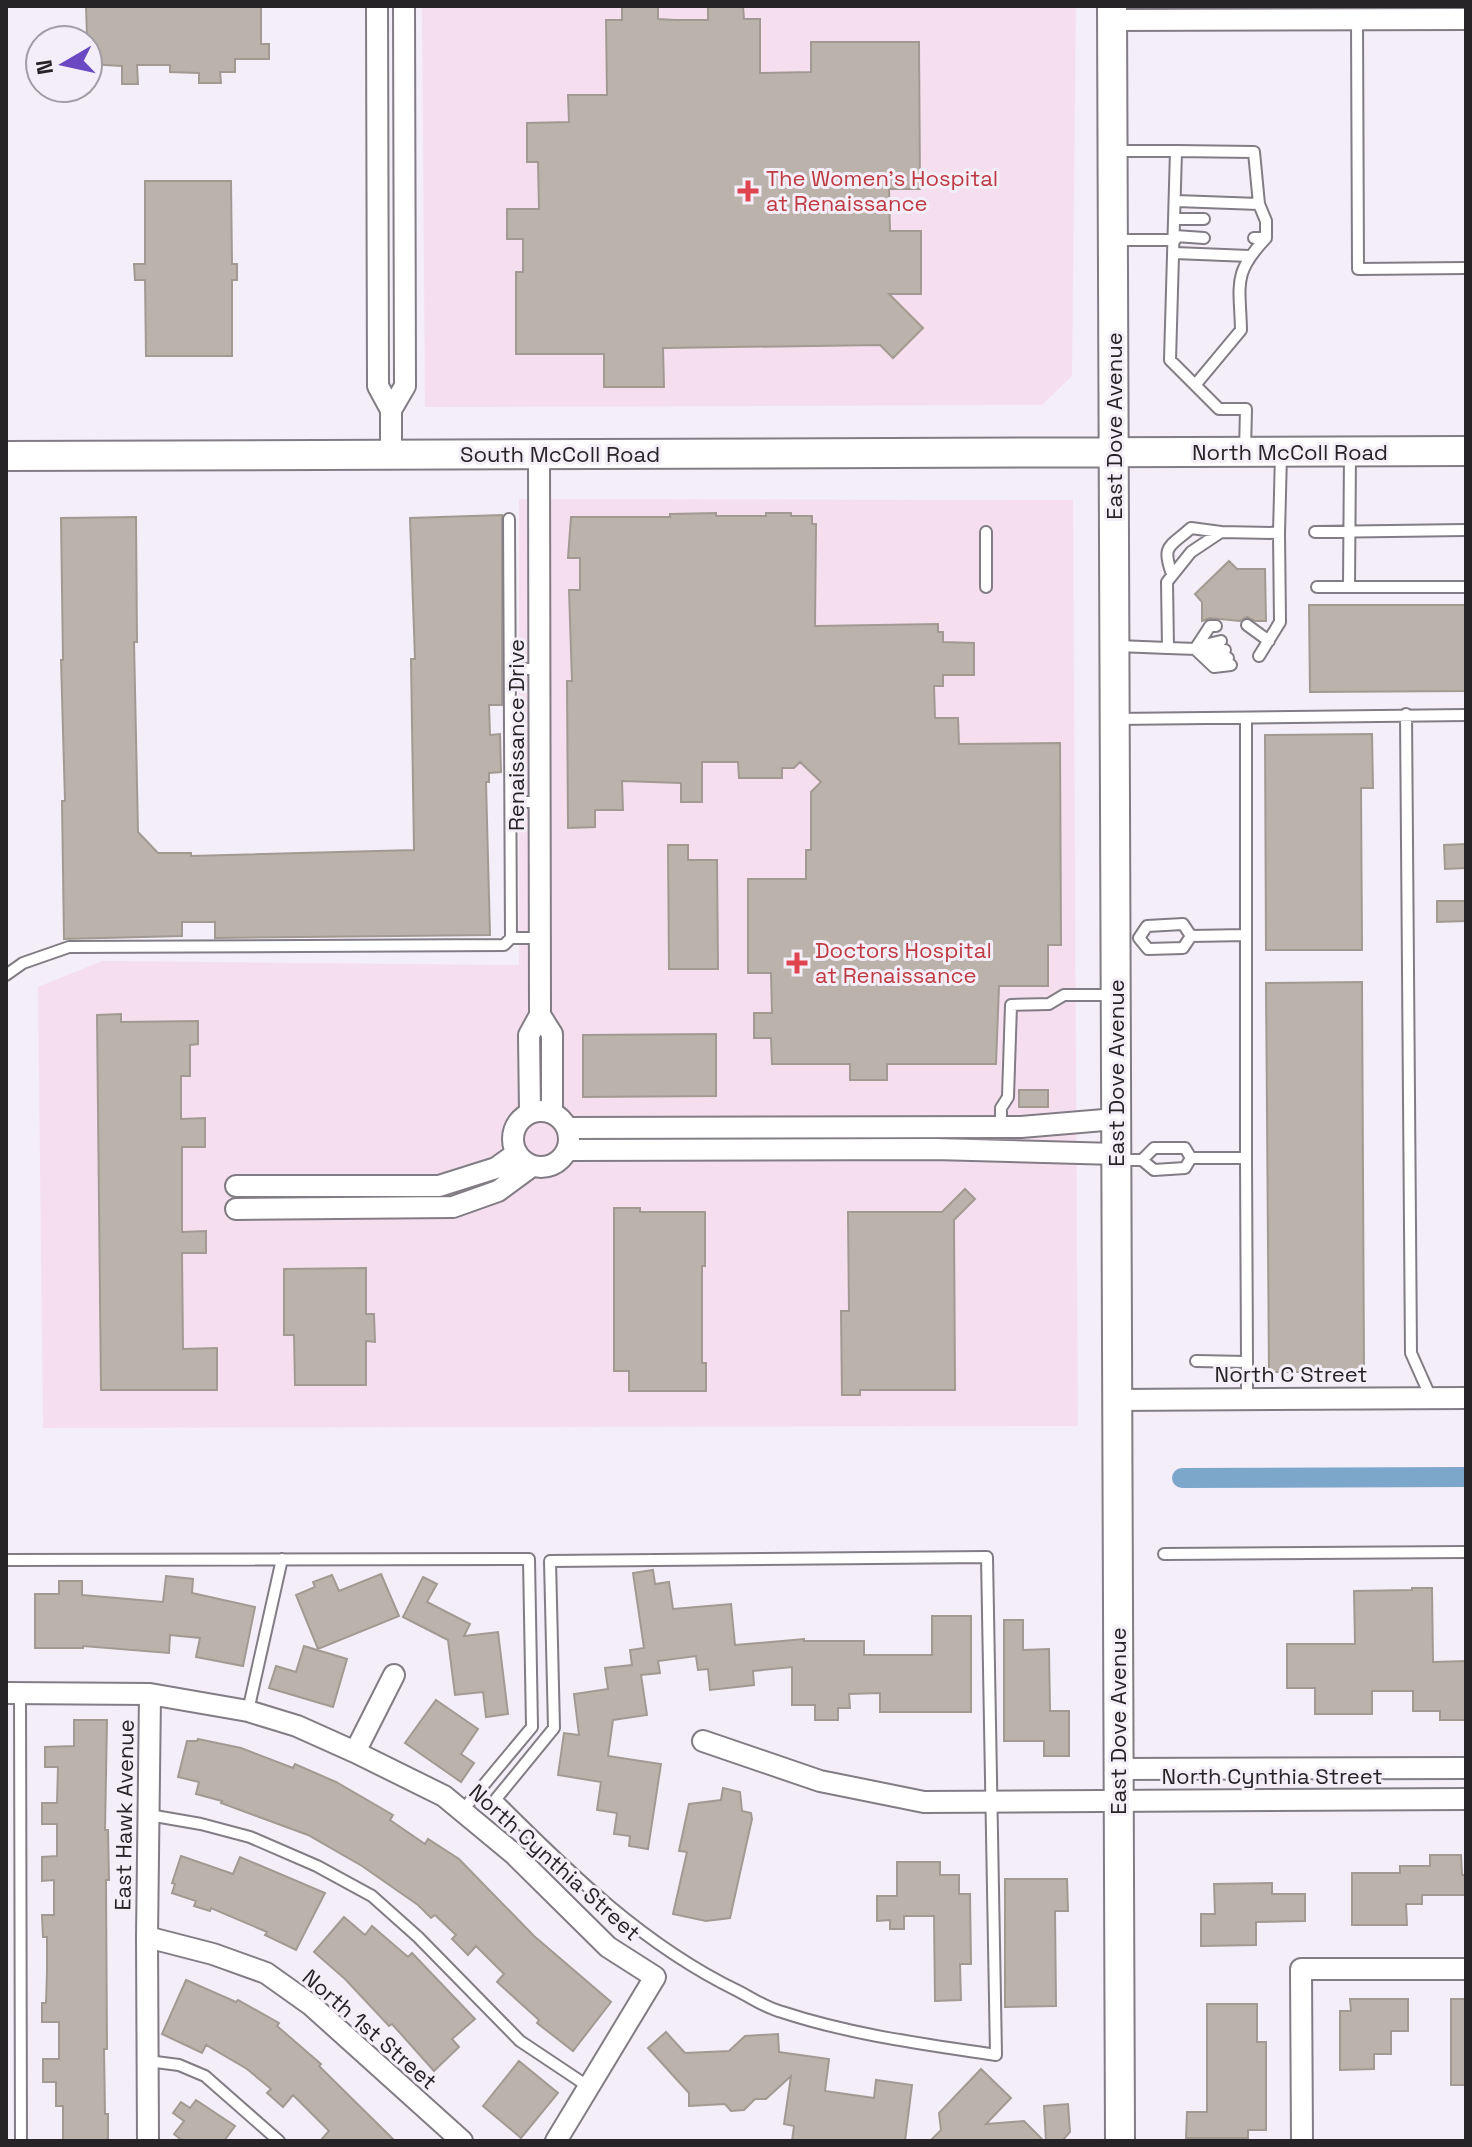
<svg xmlns="http://www.w3.org/2000/svg" width="1472" height="2147" font-family="'Space Grotesk',sans-serif">
<rect width="100%" height="100%" fill="#f4eef8"/>
<!-- medical -->
<path fill="#f5dfee" d="M422,6H1076L1072,376L1042,405L425,407Z
M519,499L1073,500L1078,1426L43,1428L38,987L102,961L519,965Z"/>
<g fill="none" stroke-linecap="round" stroke-linejoin="round">
<!-- canal -->
<path stroke="#7ca7cb" stroke-width="20" d="M1182,1478L1466,1477"/>
</g>
<!-- building -->
<path fill="#bbb3ab" stroke="#a29a92" stroke-width="2" d="M86,6H261V44H269V59H235V72H220L221,83H199V73L170,72V65H137L138,84H122V66L88,64Z
M622,6H658V19L675,20H708V6H743L744,19H760V73L811,72V42H919L920,189H889L890,231H921V294H889L923,328L893,358L880,345L663,348L664,387H604V354H516V272H523V239H507V209H539L538,162H527V123L569,122L568,95H607L606,20H622Z
M145,181H231L232,264H237V280H232V356H146L145,280H135L134,264H145Z
M716,513V516H766V513H791V516H812V524H816L815,626L938,624V632H943V642L974,643V675H943V686H934L935,718H958L959,744L1060,743L1061,945H1048V986H999L996,1064H887V1080H850V1064H772L771,1038H754V1013H772L771,973H748V879H806V850H811V792L821,782L800,762L794,768H782V778H739L738,762H702V802H681V783L622,781L623,810H595V827L568,828L567,681H572L569,590H580V558H568L571,517H670V514Z
M502,515V705H489L490,735L500,734L501,772L489,773V782H486L490,935L215,938V922H182V936L64,939L62,801H65L61,660H63L61,518L136,517L137,642H134L138,832L158,853H191V856L414,850L411,659H415L410,518Z
M1229,561L1237,569H1265L1266,621H1255L1247,617L1240,621L1210,618L1202,621V602L1195,594Z
M1309,605H1466V691L1310,692Z
M1372,734L1373,788H1361L1362,950H1266L1265,735Z
M1466,844V868L1445,869L1444,845Z
M668,845H688V860H717L718,969H669Z
M1437,901H1466V921L1437,922Z
M1362,982L1364,1372H1269L1266,983Z
M121,1014V1022L198,1021V1044L190,1045V1076H181V1119L205,1118V1147H182V1232L206,1231V1253H182L183,1349L217,1348V1390H101L97,1015Z
M716,1034V1096L583,1097V1035Z
M1019,1090H1048V1107H1019Z
M965,1189L975,1199L954,1220L955,1390H860V1395H842L841,1311H849L848,1212H942Z
M614,1208H640V1212H705V1266H702V1363H706V1391H629V1371H614Z
M366,1268V1314H374L375,1342L366,1341V1385H295L294,1335H284V1269Z
M653,1570L655,1584L669,1582L673,1609L731,1604L735,1645L804,1639V1641H864V1655H932V1616H971V1712H880V1693L849,1694L850,1708H838V1720H815V1705H792V1667L753,1671L754,1685L710,1690L708,1669L698,1670L696,1656L658,1661L660,1673L641,1675L647,1715L613,1720L608,1756L661,1764L648,1849L629,1846L630,1836L614,1834L617,1813L597,1810L601,1782L558,1775L564,1733L579,1735L574,1694L608,1689L605,1668L632,1665L630,1650L644,1648L633,1573Z
M381,1574L399,1616L318,1649L296,1595L315,1587L313,1582L332,1575L339,1591Z
M166,1576L193,1579L192,1593L255,1607L243,1666L196,1657L200,1638L170,1635L169,1653L83,1646V1648H35V1594H59V1581H82V1595L163,1602Z
M423,1577L437,1584L427,1602L470,1624L464,1636L498,1632L508,1714L486,1717L483,1692L455,1695L448,1640L403,1617Z
M1412,1588H1432L1433,1662L1466,1661V1720H1440V1711H1413V1691H1372V1714H1315V1688H1287V1644H1355L1354,1591L1412,1590Z
M1004,1620H1023V1650L1049,1649L1050,1711H1069V1756H1044V1741H1004Z
M304,1646L347,1659L333,1707L269,1688L276,1666L296,1672Z
M436,1700L478,1729L461,1754L474,1763L461,1782L405,1743Z
M74,1720H107L105,1830H108L109,1880H106L107,2049H104L105,2114H108V2141H63V2106H56V2082H43V2059H59V2022H42V2003H46L47,1972V1937H43L42,1915H54V1880L42,1881V1857L57,1856V1824H42V1803H57L58,1767H45V1747L74,1746Z
M198,1739L241,1748L293,1768L295,1764L336,1782L393,1815L390,1820L425,1844L428,1839L459,1859L534,1936L611,2002L573,2051L537,2023L539,2020L497,1982L504,1974L476,1946L468,1955L452,1939L456,1935L435,1915L431,1918L418,1905L362,1866L308,1835L221,1803L222,1801L196,1794L199,1782L178,1777L187,1741H197Z
M723,1788L740,1792L742,1811L751,1813L752,1819L730,1918L706,1921L673,1914L687,1852L679,1851L689,1804L721,1800Z
M1430,1855H1461L1462,1875H1466V1895H1422V1904H1406L1407,1925H1352V1873H1400V1866H1430Z
M181,1856L233,1874L240,1857L325,1893L296,1950L265,1935L267,1932L211,1908L210,1911L194,1906L196,1901L172,1893L175,1884L172,1883Z
M897,1862H940V1875H959V1894H970L971,1964H960L961,2000L935,2001L934,1916H904V1929H890V1920L877,1921V1896H897Z
M1005,1879H1067L1068,1911H1055L1056,2006L1005,2007Z
M1272,1883V1894H1305V1921L1256,1922V1945L1201,1946V1914H1215L1214,1884Z
M344,1917L365,1935L372,1926L408,1957L412,1953L475,2019L452,2039L459,2047L434,2071L392,2024L389,2026L345,1979L314,1952Z
M186,1980L236,2002L238,2000L279,2023L277,2026L321,2064L319,2066L395,2141H320L329,2131L293,2095L283,2107L267,2093L271,2089L247,2069L206,2045L202,2053L162,2034Z
M1350,1999H1408V2031H1391V2054H1374V2069L1340,2070V2011H1351Z
M1451,1999H1466V2085H1451Z
M1207,2004H1257V2042H1266V2130H1248V2138H1186L1187,2112H1207Z
M666,2032L685,2053L729,2051L745,2036L778,2034L779,2052L829,2059L825,2091L874,2098L876,2080L912,2085L905,2141H792L794,2126L784,2124L791,2076L766,2099H755L744,2110L731,2111L725,2104L689,2106V2093L648,2048Z
M519,2061L558,2093L521,2138L483,2106Z
M981,2069L1011,2098L986,2124L1024,2121L1044,2141H930L941,2130L939,2113Z
M196,2100L235,2126L224,2141H183L174,2134L184,2121L173,2113L181,2102L190,2108Z
M1068,2104L1070,2132L1062,2141H1046L1044,2106Z"/>
<g fill="none" stroke-linecap="round" stroke-linejoin="round">
<defs>
<path id="service" d="M1357,20L1358,269L1466,268
M1114,151H1176L1170,360L1219,409H1246L1245,450
M1176,151L1254,152L1259,204L1266,221V238H1254
M1176,201L1259,204
M1176,219H1204
M1175,236L1204,238
M1115,240H1175
M1175,253L1249,256
M1196,384L1241,330C1240,284 1232,274 1266,238
M1350,453L1349,587H1466
M986,532V587
M1315,532L1466,530
M1172,574C1161,545 1170,547 1191,528L1221,532
M1317,587H1349
M1247,625L1269,641
M1117,646L1168,648L1167,582L1191,552L1221,532L1279,533L1281,454
M1200,646L1221,641
M1168,648L1225,650
M1195,649L1214,667L1231,665
M1195,649L1210,626H1216
M1204,653L1215,658H1228
M1259,656L1280,622L1279,533
M510,669H539
M1406,714L1411,1353L1431,1398
M1116,719L1466,715
M511,802H540
M1246,935V718
M1191,936L1246,935V1158
M511,938H541
M1139,938L1147,926L1183,924L1191,936
M1139,938L1148,949L1183,948L1191,936
M6,975L23,963L69,947L504,945L511,938L509,519
M1001,1127V1108L1008,1097L1011,1005L1049,1004L1064,995H1114
M1191,1158H1246L1247,1362L1196,1361
M1118,1160H1142L1154,1170L1185,1168L1191,1158
M1142,1160L1154,1148H1185L1191,1158
M1247,1362V1398
M1164,1554L1466,1552
M987,1557L996,2055C923,2044 852,2035 782,2012C766,2008 752,1998 738,1991C643,1945 570,1873 496,1799L554,1728L550,1561Z
M6,1560L529,1559L532,1727L462,1811
M20,1693L21,2141
M248,1711L282,1559
M149,1815L201,1824L250,1837L317,1866L372,1896L418,1937L520,2041L589,2087
M148,2061L179,2065L205,2076L279,2141"/>
<path id="minor" d="M377,6L378,386L391,410L405,386L404,6
M1112,20L1466,19
M391,410V455
M539,454L540,1015
M513 1139a28 28 0 1 1 56 0a28 28 0 1 1-56 0Z
M530,1113L529,1035L540,1015L552,1034V1113
M567,1128L1021,1127L1116,1119
M567,1150L935,1149L1116,1154
M236,1186H439L496,1168L517,1153
M236,1209L453,1207L498,1191L532,1166
M1117,1400L1466,1398
M6,1693L150,1694L248,1711L297,1726L355,1752L444,1796L514,1854L608,1947L655,1977L556,2141
M703,1741L820,1781L924,1802L1466,1799
M355,1752L394,1675
M1118,1769L1466,1768
M147,1937L213,1954L266,1973L311,2005L462,2141
M148,2141L147,1937L150,1694
M1302,2141L1301,1969H1466"/>
<path id="secondary" d="M1112,6L1120,2141
M6,456L1466,451"/>
</defs>
<!-- service casing -->
<use href="#service" stroke="#827c85" stroke-width="14"/>
<!-- minor casing -->
<use href="#minor" stroke="#827c85" stroke-width="24"/>
<!-- secondary casing -->
<use href="#secondary" stroke="#827c85" stroke-width="32"/>
<!-- service -->
<use href="#service" stroke="#fff" stroke-width="10"/>
<!-- minor -->
<use href="#minor" stroke="#fff" stroke-width="20"/>
<!-- secondary -->
<use href="#secondary" stroke="#fff" stroke-width="28"/>
</g>
<!-- markers -->
<g fill="#e0444e" stroke="#f4eef8" stroke-width="3">
<path d="M744 179h8v8h8v8h-8v8h-8v-8h-8v-8h8z"/>
<path d="M793 951h8v8h8v8h-8v8h-8v-8h-8v-8h8z"/>
</g>
<g text-anchor="middle" stroke-width="6" stroke-linejoin="round" paint-order="stroke">
<!-- health labels -->
<g font-size="22" fill="#be3a42" stroke="#f4eef8" text-anchor="start">
<text x="766" y="186">The Women's Hospital<tspan x="766" dy="25">at Renaissance</tspan></text>
<text x="815" y="958">Doctors Hospital<tspan x="815" dy="25">at Renaissance</tspan></text>
</g>
<!-- street labels -->
<g font-size="22" fill="#262427" stroke="#f4eef8">
<text transform="translate(1114 426) rotate(-90)" y="8">East Dove Avenue</text>
<text x="1290" y="460">North McColl Road</text>
<text x="560" y="462">South McColl Road</text>
<text transform="translate(516 735) rotate(-90)" y="8">Renaissance Drive</text>
<text transform="translate(1116 1073) rotate(-90)" y="8">East Dove Avenue</text>
<text x="1291" y="1382">North C Street</text>
<text transform="translate(1118 1721) rotate(-90)" y="8">East Dove Avenue</text>
<text x="1272" y="1784">North Cynthia Street</text>
<text transform="translate(124 1815) rotate(-89)" y="8">East Hawk Avenue</text>
<text transform="translate(555 1862) rotate(42)" y="8">North Cynthia Street</text>
<text transform="translate(370 2029) rotate(41)" y="8">North 1st Street</text>
</g>
</g>
<!-- border -->
<rect width="1472" height="2147" fill="none" stroke="#262427" stroke-width="16"/>
<!-- north arrow -->
<g transform="translate(64 64) rotate(261)"><circle r="38" fill="#f4eef8" stroke="#a29da4" stroke-width="2"/>
<path d="M0-6L14 30L0 20L-14 30Z" fill="#6b49c2"/>
<text y="-12" font-size="22" font-weight="bold" text-anchor="middle" fill="#262427">N</text>
</g>
</svg>
